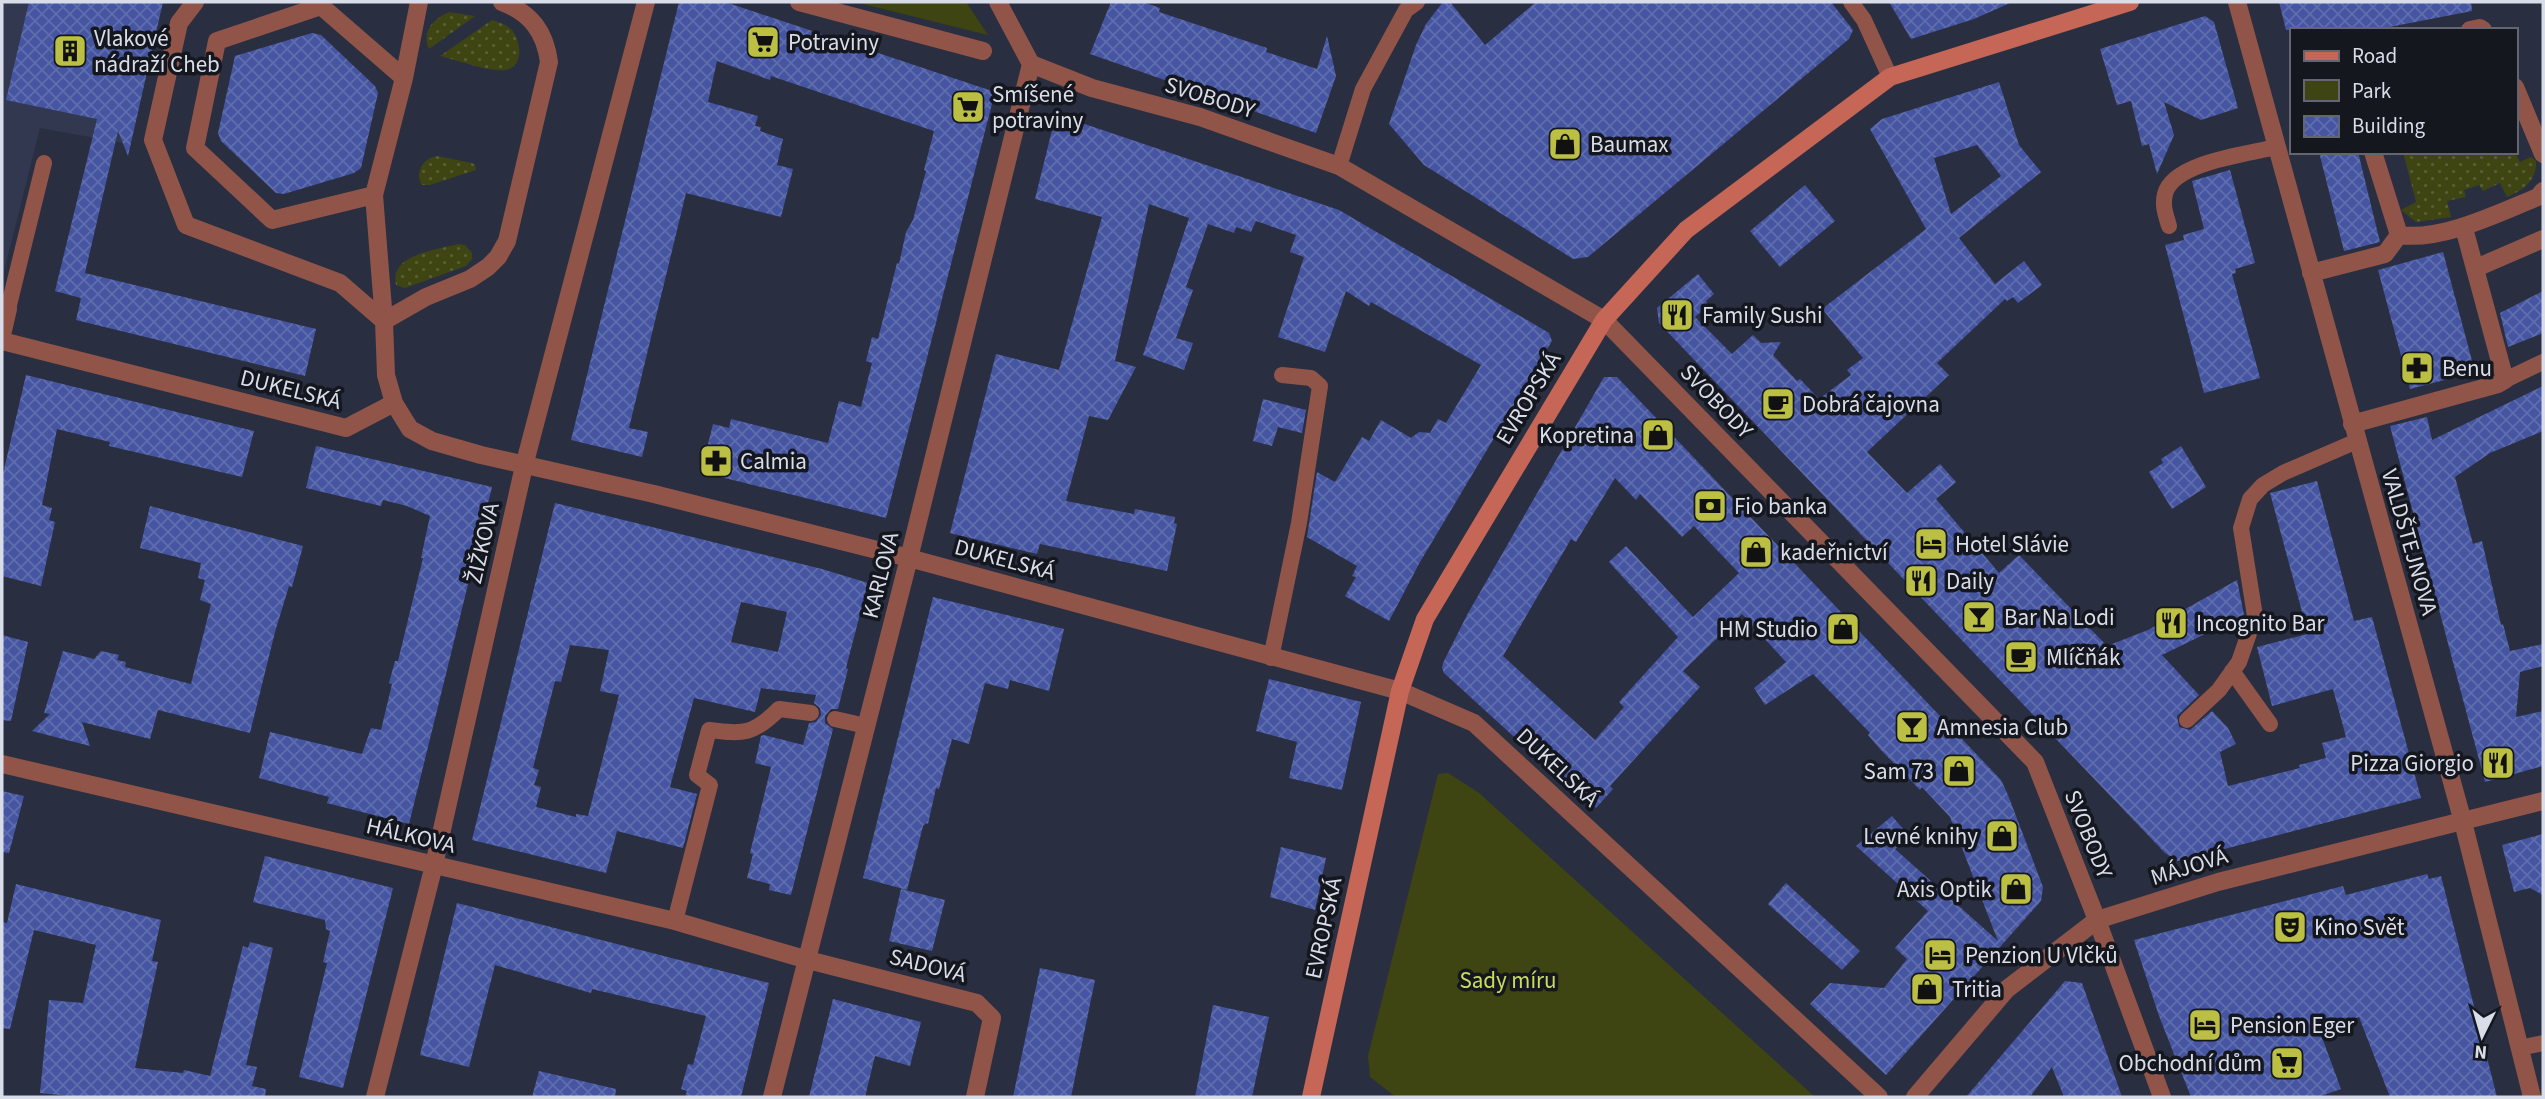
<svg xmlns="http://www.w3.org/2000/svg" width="2545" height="1099" font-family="'Source Sans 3',sans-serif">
<defs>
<pattern id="grass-dots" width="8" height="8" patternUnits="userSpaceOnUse" patternTransform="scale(1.75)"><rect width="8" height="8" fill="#3e4513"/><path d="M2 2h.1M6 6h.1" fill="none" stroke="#595f35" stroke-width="1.8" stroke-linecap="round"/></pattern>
<pattern id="building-cross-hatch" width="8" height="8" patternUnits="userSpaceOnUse" patternTransform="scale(1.75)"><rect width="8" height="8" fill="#4555a1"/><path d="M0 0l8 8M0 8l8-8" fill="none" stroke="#5f6dae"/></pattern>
</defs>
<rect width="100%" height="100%" fill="#292f40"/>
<!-- built -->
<path fill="#323850" d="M2,2H151L123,143L40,128L2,279Z"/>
<!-- grass -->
<path fill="url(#grass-dots)" d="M449,12L475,16L429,49C421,32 433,19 449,12Z
M492,20C499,22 505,24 511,29C522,41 524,67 505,70C489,72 457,60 440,56Z
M2403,152H2515L2520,162L2531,157L2536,161C2537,180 2524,190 2507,197L2500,183L2483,191L2479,185L2464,190L2466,197L2447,201L2451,217L2416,222L2401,210L2416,202Z
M437,156L472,163L475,165L476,170L430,185H422C414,173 423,158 437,156Z
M458,244L465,245L472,253V259L466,266L405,288L396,285C389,254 437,250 458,244Z"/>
<!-- green -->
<path fill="#3e4513" d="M855,2H966L988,35Z
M1448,773L1479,793L1815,1097H1396L1370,1077L1368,1056L1438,774Z"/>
<!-- building -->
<path fill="url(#building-cross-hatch)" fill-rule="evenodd" d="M29,2H163L128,156L118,131L85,273L316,329L305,376L76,320L81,298L55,291L97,119L6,100Z
M679,2H725L995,92L886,518L701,472L713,424L729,428L731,419L828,443L839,401L861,407L872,363L866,361L872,337L878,339L897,263L899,264L906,232L913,220L926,171L924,170L934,131L771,76L770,80L717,61L708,102L758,116L755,126L761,127L760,131L783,139L777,165L793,169L781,217L686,193L629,428L648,432L642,457L571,440Z
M1111,2H1143L1160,8L1159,12L1267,48L1266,52L1317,69L1327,36L1336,76L1316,133L1090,54Z
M1443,2H1450L1485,45L1536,2H1831L1853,30L1849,39L1588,257L1573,259L1424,165L1389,124L1416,45L1426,24Z
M1889,2H2010V3L1974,19L1911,39Z
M2279,2H2471L2472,11L2374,30H2286Z
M2205,16L2214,22L2238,108L2201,120L2164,102L2174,135L2157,174L2149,144L2142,146L2131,101L2117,105L2100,49Z
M312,33L321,35L375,86L378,93L361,168L354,173L284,194L276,193L221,141L218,133L235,56Z
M1999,82L2019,145L2041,172L1959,238L1995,284L2024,261L2042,285L2018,303L2013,297L2007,301L2005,299L1937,363L1949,375L1867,452L1907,493L1940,464L1956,482L1936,499L1999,573L2019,555L2107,646L2148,630L2237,580L2244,615L2162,655L2199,695L2177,716L2179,727L2190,730L2212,711L2228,728L2236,744L2220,752L2228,786L2300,768L2299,765L2326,758L2322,743L2346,737L2333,689L2272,706L2257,647L2308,634L2270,493L2317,481L2354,621L2372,617L2421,798L2178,861L2165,853L1659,323L1657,308L1698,274L1714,294L1706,301L1708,305L1695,317L1732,354L1753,335L1761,343L1781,342L1773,355L1797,381L1800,379L1819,399L1851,375L1847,370L1863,358L1822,309L1926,229L1870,129L1882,119ZM1977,145L2001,176L1951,214L1934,158Z
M1064,117L1339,210L1549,333L1552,341L1420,562L1389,621L1345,596L1356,577L1352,576L1357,566L1307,537L1317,472L1335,482L1362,437L1369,441L1381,420L1411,438L1419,432L1430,433L1438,419L1446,423L1481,365L1371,302L1369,306L1346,291L1325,352L1278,337L1304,257L1290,252L1296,235L1256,221L1251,232L1236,227L1234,233L1208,224L1186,287L1193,290L1176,338L1193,343L1184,370L1143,355L1189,218L1149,204L1115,361L1136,367L1108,420L1089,416L1066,501L1134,514L1135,509L1175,517L1174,523L1177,524L1167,571L1040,544L1037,554L950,533L996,354L1059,370L1102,217L1035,199L1054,122Z
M2319,152H2358L2380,242L2344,251Z
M2230,170L2255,263L2235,269L2236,273L2232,274L2260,378L2204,393L2165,245L2184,240L2183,235L2204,229L2192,181Z
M1805,185L1835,221L1780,267L1750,231Z
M2443,252L2475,372L2410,389L2378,270Z
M2543,291V333L2508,347L2500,313Z
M26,375L254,431L242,477L109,446L110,442L57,429L42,505L52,508L49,520L55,522L41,586L2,576V478Z
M1604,377H1617L2001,780L2008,795L2043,887L2041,901L1886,1075L1810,1004L1830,983L1884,988L1907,959L1895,948L1928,911L1856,846L1892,816L1910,837L1895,849L1998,941L1950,817L1922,787L1920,790L1880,749L1868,735L1870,733L1813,674L1765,705L1754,688L1786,662L1742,614L1683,671L1700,687L1610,786L1613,789L1596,808L1523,745L1444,673L1442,668L1443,663L1467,615ZM1615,478L1636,500L1640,494L1682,537L1694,526L1739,573L1693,617L1626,546L1609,562L1678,637L1619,702L1624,707L1595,740L1503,656L1571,539L1576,542Z
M2543,386V431L2490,453L2455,477L2473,544L2482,541L2501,625L2503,624L2510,651L2543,644V666L2520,672L2516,717L2543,711V766L2485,782L2390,426L2427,417L2432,440Z
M1263,399L1306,410L1302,433L1278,427L1272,446L1253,441Z
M316,446L492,487L409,824L327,803L329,797L259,778L270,732L362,754L371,728L381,730L392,684L389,683L395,661H398L423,558H421L430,516L407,506L383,500L381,506L306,488Z
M2181,446L2206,487L2172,509L2149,472L2163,463L2161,459Z
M555,503L822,569L868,583L846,668L848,669L838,709H831L825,716V723L833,729L791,895L769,890L770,884L747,878L753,854L750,853L771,767L755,763L761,736L764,735L803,745L809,723L816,722L821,715L820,708L814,703L816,695L761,688L755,712L694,698L670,787L697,794L683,848L617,831L606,873L472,840ZM741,602L787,612L778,652L731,642ZM570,645L609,650L600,691L619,695L588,816L576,814V817L536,807L541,787L534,785L539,770L533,768L555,681L561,682Z
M150,506L303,546L292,587L289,586L275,632L250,733L158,710L150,739L82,722L90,746L32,731L50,714L44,713L63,651L94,659L101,651L119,655L117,660L126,662L125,667L191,684L211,604L200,600L205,580L198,578L201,563L140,548Z
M933,597L1064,629L1049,691L1010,680L1008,689L985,683L969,744L952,739L939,789L936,788L928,824L926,823L923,826L907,890L863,878Z
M2,635L28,642L11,721L2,720Z
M1269,679L1361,702L1342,790L1289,778L1297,742L1256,731Z
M2,791L24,796L9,853L2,852Z
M2543,834V895L2530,888L2514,892L2502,845Z
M1281,847L1326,858L1315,910L1270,897Z
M265,856L393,888L343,1088L299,1077L327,963L323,962L330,931L326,929L325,920L253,902Z
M2427,874L2429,879L2441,876L2497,1097H2390L2359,1017L2320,1032L2341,1089L2318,1097H2191L2159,1016L2134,940L2343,886L2346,895Z
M1786,883L1860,951L1842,970L1768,904Z
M16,884L161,920L152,961L158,962L135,1068L183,1073L184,1070L210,1076L243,946L248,948L250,942L273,948L246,1065L257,1067L252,1086L266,1089L265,1097H78L40,1093L49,1000L83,1003L96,945L34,930L10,1029L2,1028V922L7,923Z
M901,889L945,900L932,951L889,941Z
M457,903L769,983L741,1097H685L687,1091L681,1089L688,1064L693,1065L706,1016L592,989L591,993L495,965L469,1067L420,1055Z
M1040,968L1095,980L1071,1097H1013Z
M2065,981L2082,983L2122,1097H2064L2052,1067L2030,1097H1966Z
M833,999L921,1022L910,1066L875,1056L865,1097H809Z
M1213,1005L1269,1017L1252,1097H1195Z
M539,1071L616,1089L615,1097H532Z"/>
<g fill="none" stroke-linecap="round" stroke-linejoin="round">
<!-- service -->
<path stroke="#905449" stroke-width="16" d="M1851,2L1864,20L1890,77
M1339,166L1363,89L1406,10L1417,2
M2169,226C2166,215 2162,206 2165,194C2173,162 2248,154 2276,147
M8,309L44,163
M2505,380L2543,362
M1271,658L1299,523L1320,386L1311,378L1282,375
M2232,671L2270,724
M835,719L866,726
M2187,720L2219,690L2239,662L2255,616L2241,528L2250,499L2263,485L2283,473L2357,441
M675,921L710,785L697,775L709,730C744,734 753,735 779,709L811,713
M2519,1048L2543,1043"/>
<!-- pedestrian -->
<path stroke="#905449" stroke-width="18" d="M1604,320L2035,762L2097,920L2162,1097"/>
<!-- minor -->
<path stroke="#905449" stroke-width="18" d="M195,2L179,23L153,140L186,225L340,283L384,321
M419,2L404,78L374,195L384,321L386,375L394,403L410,429L432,441L481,455L654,494L909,558L1400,691L1474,723L1879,1097
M799,2L983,51
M998,2L1031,64L1092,88L1200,117L1339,166L1604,320
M2237,2L2463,822L2532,1097
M2470,30L2480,28L2483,30
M2515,87L2543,154
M2373,152L2399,235C2443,241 2498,213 2538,197L2543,191
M374,195L272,220L195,148L217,41L321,6L404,78
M2476,268L2543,239
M2311,273L2385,254L2399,235
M384,321L426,297L470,279L488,267L498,257L507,241L549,62C545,32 531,13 502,2
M2,335L8,309
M2,341L346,428L394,403
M2352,424L2498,384L2505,380L2464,228
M2,764L675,921L808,960L977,1003L992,1018L975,1097
M772,1097L909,558L1031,64"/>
<!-- tertiary -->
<path stroke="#905449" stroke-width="18" d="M375,1097L434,865L524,466L646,2
M1915,1097L2007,989L2097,920L2218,882L2543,801"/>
<!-- secondary -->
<path stroke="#c56656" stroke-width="18" d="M1311,1097L1400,691L1425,619L1604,320L1686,230L1890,77L2130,2"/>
</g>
<!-- icons -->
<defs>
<symbol id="supermarket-square" viewBox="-11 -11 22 22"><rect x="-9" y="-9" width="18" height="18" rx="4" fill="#bbc045" stroke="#15171f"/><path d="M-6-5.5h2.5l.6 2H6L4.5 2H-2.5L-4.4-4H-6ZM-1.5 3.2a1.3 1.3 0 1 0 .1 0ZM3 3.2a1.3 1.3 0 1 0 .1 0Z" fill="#111"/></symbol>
<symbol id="building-square" viewBox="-11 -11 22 22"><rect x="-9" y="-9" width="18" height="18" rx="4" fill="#bbc045" stroke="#15171f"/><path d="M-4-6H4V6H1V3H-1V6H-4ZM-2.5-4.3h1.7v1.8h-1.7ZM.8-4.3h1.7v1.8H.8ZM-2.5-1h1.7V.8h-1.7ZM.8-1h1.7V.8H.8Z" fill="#111"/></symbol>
<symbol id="shop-square" viewBox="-11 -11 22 22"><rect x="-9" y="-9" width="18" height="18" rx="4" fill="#bbc045" stroke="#15171f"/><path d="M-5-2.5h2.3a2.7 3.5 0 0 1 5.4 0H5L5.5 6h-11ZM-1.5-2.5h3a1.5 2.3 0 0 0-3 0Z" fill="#111"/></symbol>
<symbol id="restaurant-square" viewBox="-11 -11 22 22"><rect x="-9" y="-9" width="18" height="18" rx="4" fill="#bbc045" stroke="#15171f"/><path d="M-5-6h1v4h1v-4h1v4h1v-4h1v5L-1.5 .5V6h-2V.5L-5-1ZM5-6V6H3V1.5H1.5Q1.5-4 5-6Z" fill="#111"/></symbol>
<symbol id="pharmacy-square" viewBox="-11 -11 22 22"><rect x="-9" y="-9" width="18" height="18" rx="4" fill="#bbc045" stroke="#15171f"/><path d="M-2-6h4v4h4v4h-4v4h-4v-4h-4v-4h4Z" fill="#111"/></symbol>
<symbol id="cafe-square" viewBox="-11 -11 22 22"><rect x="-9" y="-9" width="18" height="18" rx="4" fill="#bbc045" stroke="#15171f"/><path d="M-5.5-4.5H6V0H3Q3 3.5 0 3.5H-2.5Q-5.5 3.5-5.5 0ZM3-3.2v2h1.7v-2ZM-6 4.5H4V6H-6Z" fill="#111"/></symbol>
<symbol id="bank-square" viewBox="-11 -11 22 22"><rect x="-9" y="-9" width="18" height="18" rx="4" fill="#bbc045" stroke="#15171f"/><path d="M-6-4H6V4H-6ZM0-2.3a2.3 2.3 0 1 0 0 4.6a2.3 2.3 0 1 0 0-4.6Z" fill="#111"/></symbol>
<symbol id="hotel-square" viewBox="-11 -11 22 22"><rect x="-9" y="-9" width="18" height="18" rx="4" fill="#bbc045" stroke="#15171f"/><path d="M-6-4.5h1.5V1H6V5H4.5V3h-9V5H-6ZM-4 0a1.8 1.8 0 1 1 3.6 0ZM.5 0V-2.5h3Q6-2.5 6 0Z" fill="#111"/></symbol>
<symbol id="bar-square" viewBox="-11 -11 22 22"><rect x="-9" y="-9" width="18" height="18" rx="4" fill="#bbc045" stroke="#15171f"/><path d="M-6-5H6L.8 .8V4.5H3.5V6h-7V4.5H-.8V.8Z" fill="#111"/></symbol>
<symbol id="theatre-square" viewBox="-11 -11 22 22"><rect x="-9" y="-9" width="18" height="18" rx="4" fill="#bbc045" stroke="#15171f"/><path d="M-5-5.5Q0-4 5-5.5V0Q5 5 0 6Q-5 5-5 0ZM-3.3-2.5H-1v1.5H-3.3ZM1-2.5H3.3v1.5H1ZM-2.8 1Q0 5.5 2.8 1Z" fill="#111"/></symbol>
</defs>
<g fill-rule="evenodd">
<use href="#supermarket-square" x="744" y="23" width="38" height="38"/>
<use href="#building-square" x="51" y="32" width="38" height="38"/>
<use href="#supermarket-square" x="949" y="88" width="38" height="38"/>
<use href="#shop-square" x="1546" y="125" width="38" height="38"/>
<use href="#restaurant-square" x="1658" y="296" width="38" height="38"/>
<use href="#pharmacy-square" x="2398" y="349" width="38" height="38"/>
<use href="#cafe-square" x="1759" y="385" width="38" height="38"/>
<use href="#shop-square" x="1639" y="416" width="38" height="38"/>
<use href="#pharmacy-square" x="697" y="442" width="38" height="38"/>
<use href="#bank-square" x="1691" y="487" width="38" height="38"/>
<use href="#hotel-square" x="1912" y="525" width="38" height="38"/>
<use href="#shop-square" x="1737" y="533" width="38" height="38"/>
<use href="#restaurant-square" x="1902" y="562" width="38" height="38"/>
<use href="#bar-square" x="1960" y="598" width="38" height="38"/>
<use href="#restaurant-square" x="2152" y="604" width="38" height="38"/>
<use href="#shop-square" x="1824" y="610" width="38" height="38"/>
<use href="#cafe-square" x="2002" y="638" width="38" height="38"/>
<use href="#bar-square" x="1893" y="708" width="38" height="38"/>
<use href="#restaurant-square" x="2479" y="744" width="38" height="38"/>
<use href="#shop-square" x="1940" y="752" width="38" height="38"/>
<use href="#shop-square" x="1983" y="817" width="38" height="38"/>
<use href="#shop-square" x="1997" y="870" width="38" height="38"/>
<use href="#theatre-square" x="2271" y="908" width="38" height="38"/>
<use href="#hotel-square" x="1921" y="936" width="38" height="38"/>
<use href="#shop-square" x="1908" y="970" width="38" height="38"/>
<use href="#hotel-square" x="2186" y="1006" width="38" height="38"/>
<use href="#supermarket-square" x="2268" y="1044" width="38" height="38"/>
</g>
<g text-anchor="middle" stroke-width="7" stroke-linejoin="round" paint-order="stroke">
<!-- poi labels -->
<g font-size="23" fill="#d9dde9" stroke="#15171f" text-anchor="start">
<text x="94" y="46">Vlakové<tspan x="94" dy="26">nádraží Cheb</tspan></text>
<text x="788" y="50">Potraviny</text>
<text x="992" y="102">Smíšené<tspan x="992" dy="26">potraviny</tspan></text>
<text x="1590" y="152">Baumax</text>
<text x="1702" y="323">Family Sushi</text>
<text x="2442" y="376">Benu</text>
<text x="1802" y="412">Dobrá čajovna</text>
<text x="1634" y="443" text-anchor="end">Kopretina</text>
<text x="740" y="469">Calmia</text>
<text x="1734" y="514">Fio banka</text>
<text x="1955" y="552">Hotel Slávie</text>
<text x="1780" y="560">kadeřnictví</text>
<text x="1946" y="589">Daily</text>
<text x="2004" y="625">Bar Na Lodi</text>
<text x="2196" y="631">Incognito Bar</text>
<text x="1818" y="637" text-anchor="end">HM Studio</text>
<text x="2046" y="665">Mlíčňák</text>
<text x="1937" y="735">Amnesia Club</text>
<text x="2474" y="771" text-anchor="end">Pizza Giorgio</text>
<text x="1934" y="779" text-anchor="end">Sam 73</text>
<text x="1978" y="844" text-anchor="end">Levné knihy</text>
<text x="1992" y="897" text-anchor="end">Axis Optik</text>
<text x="2314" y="935">Kino Svět</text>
<text x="1965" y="963">Penzion U Vlčků</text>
<text x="1952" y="997">Tritia</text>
<text x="2230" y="1033">Pension Eger</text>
<text x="2262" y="1071" text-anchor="end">Obchodní dům</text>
</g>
<!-- street labels -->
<g font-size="23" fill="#d9dde9" stroke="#15171f">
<text transform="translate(1210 97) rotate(17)" y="8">SVOBODY</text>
<text transform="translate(291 389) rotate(14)" y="8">DUKELSKÁ</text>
<text transform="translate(1528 398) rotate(-59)" y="8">EVROPSKÁ</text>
<text transform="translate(1717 401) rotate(46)" y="8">SVOBODY</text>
<text transform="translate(2410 542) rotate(74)" y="8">VALDŠTEJNOVA</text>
<text transform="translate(482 543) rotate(-77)" y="8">ŽIŽKOVA</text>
<text transform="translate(1005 559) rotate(15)" y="8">DUKELSKÁ</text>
<text transform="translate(880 575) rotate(-76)" y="8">KARLOVA</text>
<text transform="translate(1558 767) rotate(43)" y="8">DUKELSKÁ</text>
<text transform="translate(2089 834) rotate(68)" y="8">SVOBODY</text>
<text transform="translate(411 835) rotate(13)" y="8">HÁLKOVA</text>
<text transform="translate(2189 866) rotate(-17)" y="8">MÁJOVÁ</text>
<text transform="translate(1323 928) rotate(-78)" y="8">EVROPSKÁ</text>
<text transform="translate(928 965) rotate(14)" y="8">SADOVÁ</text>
</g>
<!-- park labels -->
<g font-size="23" fill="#cadc5c" stroke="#15171f">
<text x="1508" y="988">Sady míru</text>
</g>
</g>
<!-- border -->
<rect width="2545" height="1099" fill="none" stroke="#d9dde9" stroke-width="7"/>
<!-- legend -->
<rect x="2290" y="28" width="228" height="126" fill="#15171f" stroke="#636670" stroke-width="2"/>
<rect x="2304" y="51" width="35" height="10" fill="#c56656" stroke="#636670" stroke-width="2"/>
<text x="2352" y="63" font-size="21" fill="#d9dde9">Road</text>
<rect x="2304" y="80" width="35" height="21" fill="#3e4513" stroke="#636670" stroke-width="2"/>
<text x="2352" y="98" font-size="21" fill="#d9dde9">Park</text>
<rect x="2304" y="116" width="35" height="21" fill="url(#building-cross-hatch)" stroke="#636670" stroke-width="2"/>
<text x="2352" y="133" font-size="21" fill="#d9dde9">Building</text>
<!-- north arrow -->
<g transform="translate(2482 1036) rotate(185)" stroke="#15171f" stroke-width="5" paint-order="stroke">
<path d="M0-5L12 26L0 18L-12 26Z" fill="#d9dde9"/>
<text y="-10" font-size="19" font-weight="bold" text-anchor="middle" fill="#d9dde9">N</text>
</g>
</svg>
